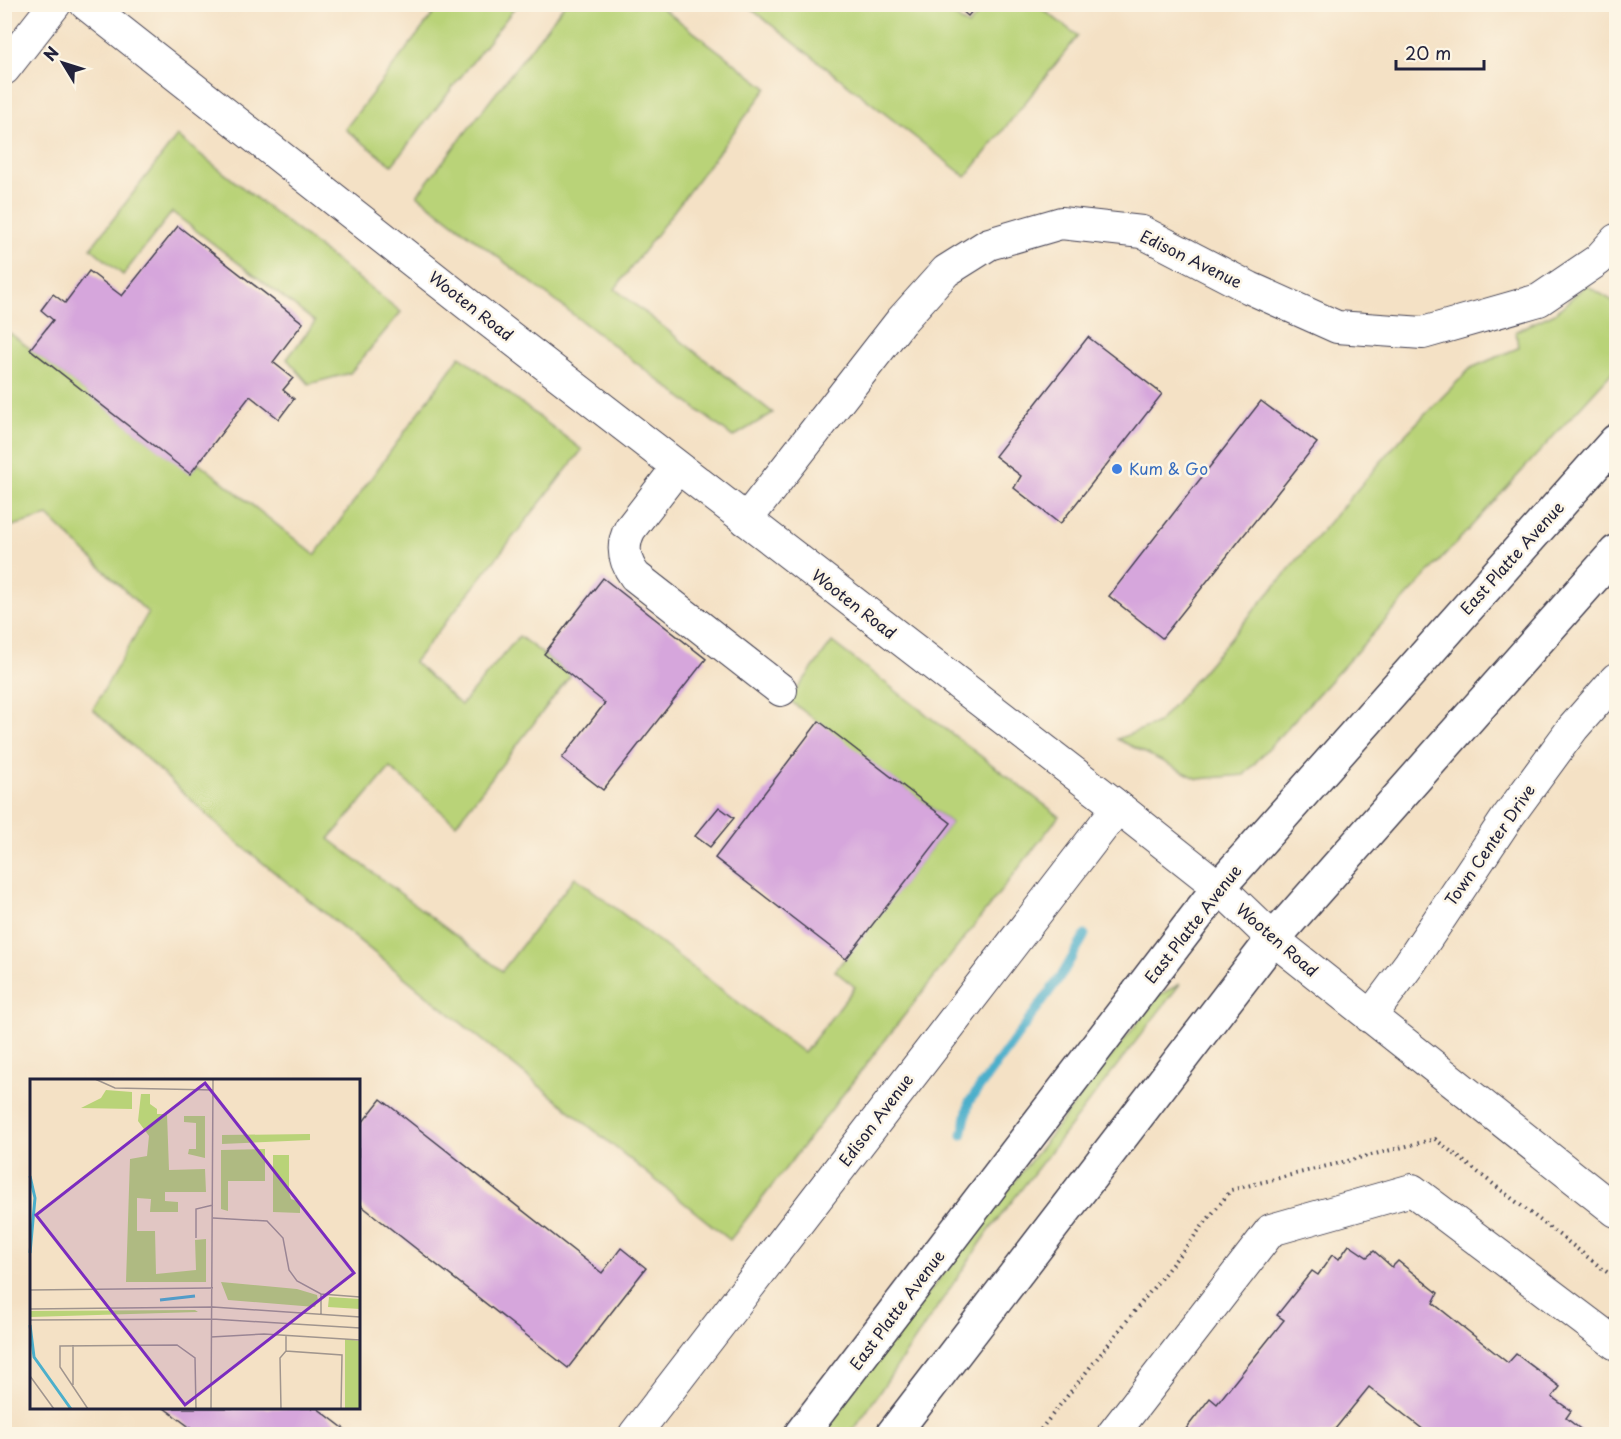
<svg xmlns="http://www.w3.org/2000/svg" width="1621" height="1439" font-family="'Playpen Sans',sans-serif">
<rect width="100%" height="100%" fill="#fcf5e5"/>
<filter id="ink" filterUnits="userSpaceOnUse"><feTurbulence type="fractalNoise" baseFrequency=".0167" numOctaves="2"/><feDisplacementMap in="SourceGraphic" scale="12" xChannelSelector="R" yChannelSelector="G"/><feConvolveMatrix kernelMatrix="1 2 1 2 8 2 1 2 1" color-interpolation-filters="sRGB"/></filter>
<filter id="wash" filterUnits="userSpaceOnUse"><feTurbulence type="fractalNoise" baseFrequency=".008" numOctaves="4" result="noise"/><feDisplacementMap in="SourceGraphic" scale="24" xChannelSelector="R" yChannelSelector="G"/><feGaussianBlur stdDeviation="1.35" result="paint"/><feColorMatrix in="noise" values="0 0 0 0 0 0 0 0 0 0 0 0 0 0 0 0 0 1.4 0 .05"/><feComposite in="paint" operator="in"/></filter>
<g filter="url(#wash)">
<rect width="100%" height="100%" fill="#f4e1c5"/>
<!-- green -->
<path fill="#b9d378" stroke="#6e7a5a" stroke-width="1.5" d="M441,4L517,5L392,165L345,129Z
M565,4L658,5L767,88L615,289L773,413L733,437L417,195Z
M916,5L922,9L927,5H940L968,26L986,5H1037L1078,36L966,177L746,5Z
M177,136L401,312L350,373L309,384L287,359L315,322L172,212L123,275L91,248Z
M1586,285L1613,301L1616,308V368L1244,775L1198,779L1117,739L1158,723L1397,443L1471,368L1518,348L1516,331L1555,313Z
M10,333L190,473L199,463L315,555L460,356L582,450L414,662L461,705L519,636L571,675L456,824L390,768L329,839L502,971L575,877L804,1053L855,987L835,971L951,823L789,700L832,642L1059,816L730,1240L232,838L93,709L148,613L48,516L5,528L4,341Z
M1180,984L989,1231L851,1434H819L1159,995Z"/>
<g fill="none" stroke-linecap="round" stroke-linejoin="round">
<!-- stream -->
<path stroke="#4cafcb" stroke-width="9" d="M962,1135L969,1102L1063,973L1085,935"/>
</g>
<g id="blocks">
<!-- building -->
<path fill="#d6a6dc" d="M954,4H978L968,16Z
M178,226L303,323L273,362L293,378L283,390L294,399L279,419L250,396L190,474L30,349L53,320L41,310L53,294L65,303L89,271L122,296Z
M1088,337L1162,394L1060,524L1014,488L1021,476L995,456Z
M1261,401L1317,443L1162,638L1109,596Z
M603,578L706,659L603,790L562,758L605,703L544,654Z
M819,721L951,823L846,959L715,858Z
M719,807L734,818L710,847L695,836Z
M381,1099L602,1273L621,1248L646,1268L568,1368L358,1203V1128Z
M1349,1245L1367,1257L1374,1251L1392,1267L1398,1261L1438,1293L1433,1303L1508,1363L1516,1354L1560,1387L1552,1397L1571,1411L1566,1418L1583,1431L1580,1434H1429L1369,1387L1331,1434H1182L1210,1398L1217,1404L1284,1320L1277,1315L1312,1271L1318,1275L1332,1255L1339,1259Z
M164,1408H317L351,1434H199Z"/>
</g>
</g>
<g filter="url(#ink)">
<use href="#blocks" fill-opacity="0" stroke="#423f50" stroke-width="1.5"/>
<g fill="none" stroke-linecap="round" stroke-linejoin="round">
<defs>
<path id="minor" d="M86,4L471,307L1118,807L1219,887L1273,939L1616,1211
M4,69L55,4
M678,467L630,529C621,546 624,561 635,576L781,690
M746,520L901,321L946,271L989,244L1061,223L1142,232L1250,288L1337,327L1423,333L1539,300L1598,260L1616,240
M1370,1017L1410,963L1507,818L1573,728L1616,679
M635,1434L1118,807
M1113,1434L1271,1230L1412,1190L1616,1344"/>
<path id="highway" d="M801,1434L1219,887L1616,441
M893,1434L1273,939L1616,552"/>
</defs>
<!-- minor casing -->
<use href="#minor" stroke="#423f50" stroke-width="34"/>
<!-- highway casing -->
<use href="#highway" stroke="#423f50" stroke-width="36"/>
<!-- path -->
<path stroke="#423f50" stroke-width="4" stroke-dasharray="1.5 4.5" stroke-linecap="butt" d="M1037,1434L1231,1190L1435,1139L1616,1279"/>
<!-- minor -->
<use href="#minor" stroke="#fff" stroke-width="32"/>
<!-- highway -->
<use href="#highway" stroke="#fff" stroke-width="33"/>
</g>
</g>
<!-- markers -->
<circle fill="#3f7fe0" stroke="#fcf5e5" stroke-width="2" cx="1117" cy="469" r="6"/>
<g text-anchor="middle" stroke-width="5" stroke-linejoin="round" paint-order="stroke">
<!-- street labels -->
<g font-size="16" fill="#22223b" stroke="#fcf5e5">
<text transform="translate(1191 259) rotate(26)" y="6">Edison Avenue</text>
<text transform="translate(471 306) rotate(38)" y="6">Wooten Road</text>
<text transform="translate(1512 558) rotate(-48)" y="6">East Platte Avenue</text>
<text transform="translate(854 604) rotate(38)" y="6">Wooten Road</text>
<text transform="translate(1490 845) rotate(-55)" y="6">Town Center Drive</text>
<text transform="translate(1193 924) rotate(-52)" y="6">East Platte Avenue</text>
<text transform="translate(1277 940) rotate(41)" y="6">Wooten Road</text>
<text transform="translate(876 1120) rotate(-53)" y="6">Edison Avenue</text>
<text transform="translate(897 1310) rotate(-53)" y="6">East Platte Avenue</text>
</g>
<!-- shop labels -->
<g font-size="16" fill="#366cbe" stroke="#fcf5e5" text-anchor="start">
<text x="1129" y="475">Kum &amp; Go</text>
</g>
</g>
<!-- overview -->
<g transform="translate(30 1079)">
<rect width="330" height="330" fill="#f4e1c5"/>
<path d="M76,11L102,13V30L51,29L71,19ZM111,15H120V25L127,30V35H137L139,91L175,90L176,113H135V122L148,123V133H120L121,120L107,119V152H125L126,195L166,191L165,161L176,160V203H96L100,80L117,77L119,57L108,42ZM154,37H175V79L158,75L159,70H166V44L154,43ZM280,55V61L192,65V56ZM235,70V102H198V132L191,130V71ZM243,76H259V113L261,120L270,123V134L243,133ZM191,203L267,210L287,216L288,221L285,228L198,221ZM299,218L330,220V230L298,228ZM165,231L168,233L0,238V232ZM315,260L330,262V330H315Z" fill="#b9d378"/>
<path fill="none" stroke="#4cafcb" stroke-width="3" d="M0,97L5,119L0,174M130,221L165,217M0,246L4,278L41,330"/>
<path fill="none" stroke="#a0958e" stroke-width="1.5" d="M65,0L85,9L183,11M183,139L237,142L253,159L259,191L267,202L291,215L330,218M166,159V130L183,126M0,211L183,209M0,230L183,228L330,238M291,235V215M0,241L182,240L330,249M256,257V272L312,276L311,330M181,258L234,255L330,261M43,266V306M0,297L24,330M58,330L30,288V267L147,266L165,279L166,330M181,330L183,0M251,330L250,279L256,272"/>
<path fill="#7b2cbf" fill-opacity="0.15" stroke="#7b2cbf" stroke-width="3" d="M175,4L324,194L155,326L6,136Z"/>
<rect width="330" height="330" fill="none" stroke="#22223b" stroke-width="3"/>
</g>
<!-- margin -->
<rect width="1621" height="1439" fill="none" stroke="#fcf5e5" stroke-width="24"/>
<!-- north arrow -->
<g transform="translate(63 63) rotate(308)" stroke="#fcf5e5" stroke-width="4.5" paint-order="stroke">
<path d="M0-4.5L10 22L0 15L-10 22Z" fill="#22223b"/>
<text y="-9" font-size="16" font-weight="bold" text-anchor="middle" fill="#22223b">N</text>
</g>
<!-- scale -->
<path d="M1396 60v9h88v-9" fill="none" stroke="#22223b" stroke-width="3"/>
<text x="1405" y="60" font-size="18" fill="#22223b" stroke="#fcf5e5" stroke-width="4.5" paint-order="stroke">20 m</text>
</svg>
